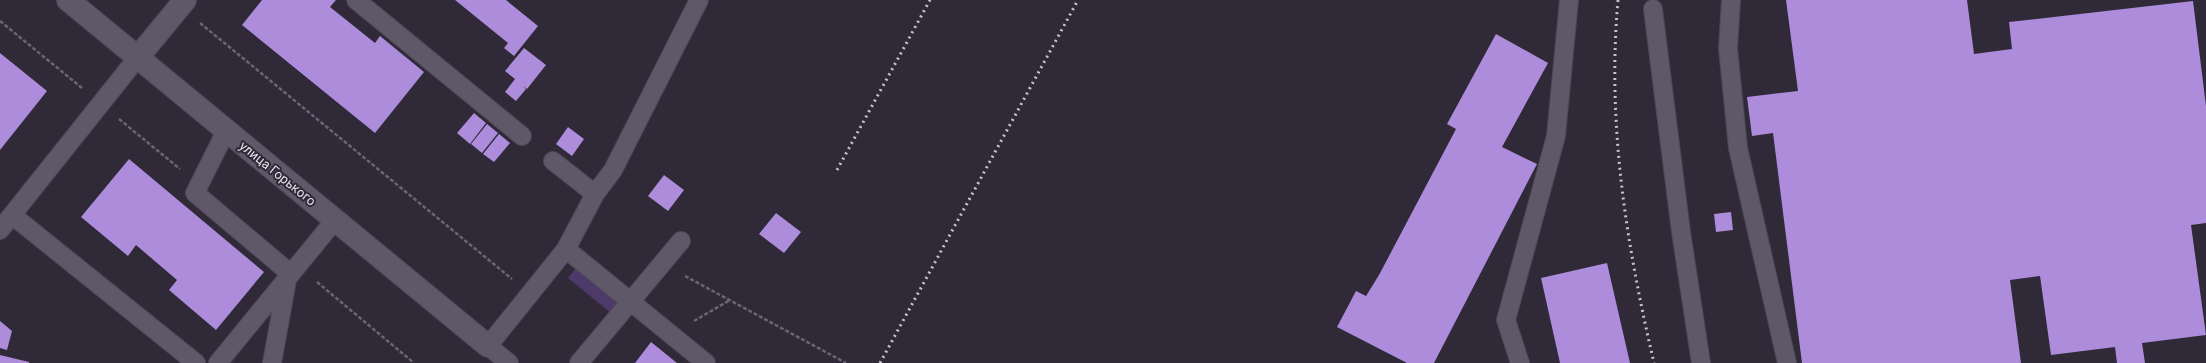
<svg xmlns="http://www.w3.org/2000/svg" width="2206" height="363" font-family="Roboto,sans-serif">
<rect width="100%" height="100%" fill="#2f2938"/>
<!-- green -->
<path fill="#4e3a6a" d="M578,265L621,301L611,313L568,278Z"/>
<!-- building -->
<path fill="#ac8cdb" d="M262,0H336L330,7L375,43L380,36L424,72L375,133L242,25Z
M455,0H506L538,26L514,56L504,48L508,43Z
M1786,0H1967L1974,54L2012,49L2009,22L2193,1L2206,106V223L2191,225L2206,335L2142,343L2145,363H2117L2115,347L2051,355L2040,276L2010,280L2021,363H1802L1773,133L1752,136L1747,97L1798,91Z
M1496,34L1548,63L1502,147L1537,164L1434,363H1407L1337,327L1356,291L1366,296L1379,275L1456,129L1447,124Z
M524,48L546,65L527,89L523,86L526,89L516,101L505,92L515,79L505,71Z
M0,53L47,91L0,150Z
M474,113L486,123L470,144L457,133Z
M487,124L498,133L482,153L471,144Z
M568,127L584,139L572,156L556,144Z
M499,134L510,143L494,162L483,154Z
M129,159L264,272L216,330L169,290L177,280L136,245L128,256L81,217Z
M664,175L684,190L668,211L648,196Z
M1731,212L1733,230L1716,232L1714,214Z
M776,213L801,232L784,253L759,234Z
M1607,263L1630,363H1560L1541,278Z
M0,321L12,331L7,350L0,348Z
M651,342L677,363H635Z
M0,355L29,362V363H0Z"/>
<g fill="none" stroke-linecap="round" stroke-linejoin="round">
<defs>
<path id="lane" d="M356,0L522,136
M1731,0L1728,48L1738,148L1787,363
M1653,9L1681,232L1701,363
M226,131L195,193L291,274
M553,161L595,194
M12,215L196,363
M0,230L138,57
M566,249L706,363
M218,363L335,220
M272,363L287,280
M509,363L488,346L566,249L595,194L613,170L699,0
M579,363L681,241
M1520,363L1506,320L1556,136L1569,0"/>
<path id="street" d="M68,0L488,346
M138,57L185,0"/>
</defs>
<!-- lane casing -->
<use href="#lane" stroke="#4d4755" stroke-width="20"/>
<!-- street casing -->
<use href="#street" stroke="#4d4755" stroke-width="24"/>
<!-- path -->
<path stroke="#6a6573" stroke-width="2.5" stroke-dasharray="4 2" stroke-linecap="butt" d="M0,21L82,88
M200,23L512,279
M119,119L180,169
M685,276L846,363
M317,282L414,363
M694,321L730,300"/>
<!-- lane -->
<use href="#lane" stroke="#5e5869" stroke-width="18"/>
<!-- street -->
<use href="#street" stroke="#5e5869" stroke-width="22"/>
<!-- rail -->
<path stroke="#c7c3ce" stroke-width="3" stroke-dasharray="2 4" stroke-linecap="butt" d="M1618,0C1607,124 1626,243 1654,363
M837,170L930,0
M880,363L1078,0"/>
</g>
<g text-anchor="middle" stroke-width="4" stroke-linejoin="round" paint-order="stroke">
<!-- street labels -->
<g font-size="13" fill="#e6e2ed" stroke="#2f2938">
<text transform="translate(278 173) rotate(39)" y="5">улица Горького</text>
</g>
</g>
</svg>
